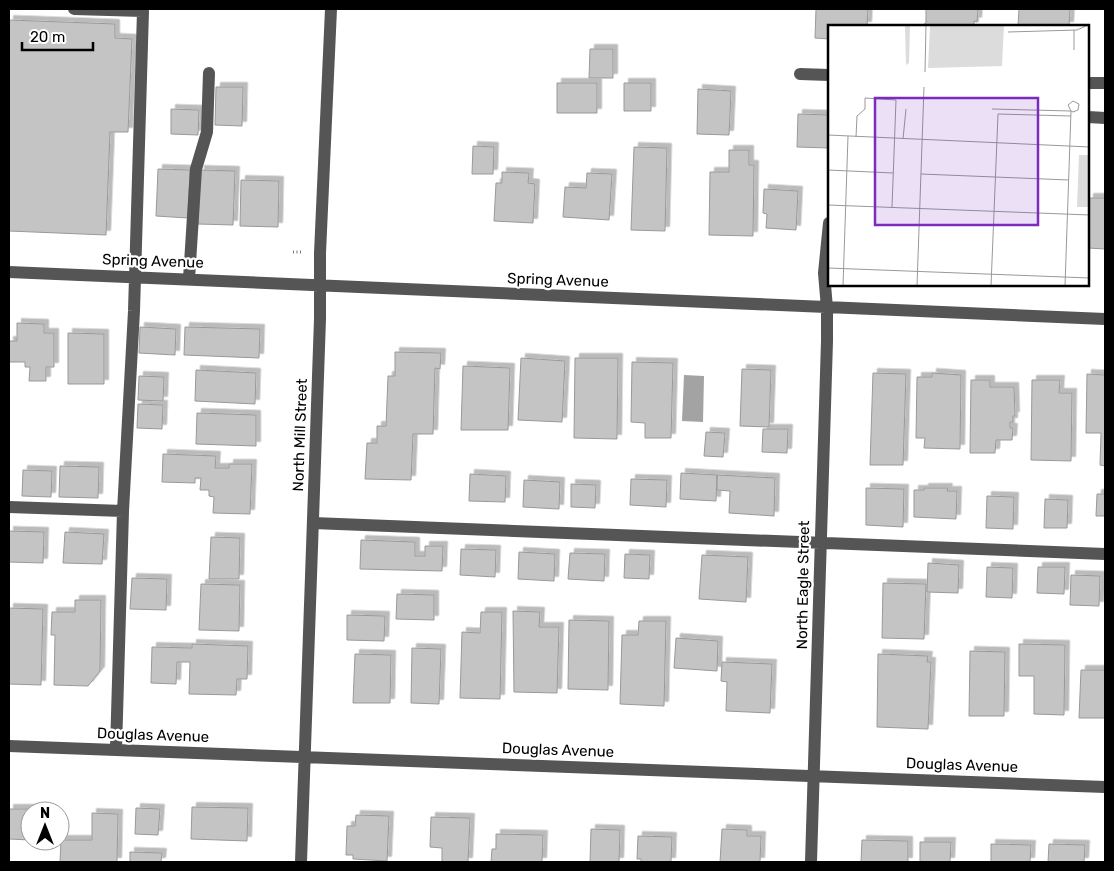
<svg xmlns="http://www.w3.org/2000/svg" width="1114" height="871" font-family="Rubik,sans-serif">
<defs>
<filter id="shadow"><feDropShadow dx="4.5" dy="-4.5" stdDeviation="0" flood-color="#0004"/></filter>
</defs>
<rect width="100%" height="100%" fill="#fff"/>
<!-- water -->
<path fill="#a3a3a3" d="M684,375L704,376L703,422L682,421Z"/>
<!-- building -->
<path fill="#c4c4c4" stroke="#999" filter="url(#shadow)" d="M816,9H868L867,26H829V39L815,38Z
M926,9H978L977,22L974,21V26H921L926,23Z
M1019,9H1070L1069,26H1018Z
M9,20L115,24V38L132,39L128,132H110L106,235L9,231Z
M590,49H613V78H589Z
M557,83H597V113H557Z
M624,83H651V111H624Z
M216,87H243L242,126L215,125Z
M698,89L731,91L729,135L697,134Z
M171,109L199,110L198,135L171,134Z
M798,114L829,115V148L797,147Z
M473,146L494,147L493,174H472Z
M634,147L667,148L665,231L631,230Z
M729,150H749V165H754L753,236L709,235L710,172H729Z
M158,169L190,170L188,218L156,216Z
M200,170L235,171L233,225L198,224Z
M502,172L529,173L528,183L535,184L533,223L494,221L496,183H502Z
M587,173L612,174L609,220L563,217L565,187L586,188Z
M241,180L279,181L278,227L240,226Z
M764,189L798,191L796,230L766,228L767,214L763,213Z
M1089,198H1105V249L1088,248Z
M17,323L44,324V333H54V367H46V381H29L30,367H25V362H9V341H17Z
M140,327L176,329L175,355L139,353Z
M185,327L260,329L259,358L184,355Z
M68,333L104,334V384H68Z
M395,352L441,353L440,369L435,368L433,434H413L411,480L365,479L367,443H377V426H386L388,376H395Z
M521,358L565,361L562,422L518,420Z
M575,358H618L617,439L574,438Z
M632,362L673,363L671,438H645V423L631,422Z
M463,366L510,368L508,430H461Z
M742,369L771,370L769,427L740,426Z
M196,370L256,373L255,404L195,401Z
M873,373L906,374L903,465H870Z
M932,373L961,375L960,449L924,448L925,438H916L917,377H932Z
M1087,374L1105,375V466L1100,465L1101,433H1086Z
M139,376L164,377L163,401L138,400Z
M971,380H990V387H1014L1015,416H1013V422H1010V428H1013L1012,440H996L995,453H970Z
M1032,380H1060L1059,393H1072L1071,461L1031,460Z
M138,404L163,405L162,429L137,428Z
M197,413L256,415V446L196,444Z
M763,429H788L787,453L762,452Z
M706,432L725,433L723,457L704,456Z
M163,454L216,456L215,468H229V464H252L250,514L213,513L214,497L209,496V490H200L201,478H195V483L162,482Z
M60,466L99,467L98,498L59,497Z
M23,470L52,471L51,497L22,496Z
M681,473L717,475L716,501L680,499Z
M470,474L506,476L505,502L469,501Z
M717,475L775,478L774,516L729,513L730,491L717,490Z
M631,479L667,480L666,507L630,505Z
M524,480L560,482L559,509L523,507Z
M571,484L596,485L595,508L571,507Z
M866,488L904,489L903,527L866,525Z
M924,488H948L947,491H957L956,519L914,517V490H924Z
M1097,494H1105V516H1096Z
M987,496L1014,497L1013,529L986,528Z
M1045,499L1068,500L1067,528H1044Z
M9,531L44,532L43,563L9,562Z
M65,532L104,534L102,564L63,563Z
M211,537L240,538L239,579H209Z
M361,540L415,542V556H425V546H443L442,571L360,569Z
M461,549L496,550L495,577L460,575Z
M519,552L555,554L554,581L518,579Z
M570,553L605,554L604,581L568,579Z
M625,554L650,555L649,579L624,578Z
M702,555L748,557L746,602L699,599Z
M928,563L959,565L958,593L927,592Z
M987,567L1013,568L1012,598L986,597Z
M1038,567H1065L1064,594L1037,593Z
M1071,575L1100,576L1099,606L1070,605Z
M132,578L167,579L166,610L130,609Z
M883,583L926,584L924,639L882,638Z
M201,584L240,585L239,631L199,630Z
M397,594L434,595V620L396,619Z
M75,600H101L100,671L88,686L54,685L55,635H51L52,612H75Z
M9,608L43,609L41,685L9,684Z
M513,611L540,612L539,627H559L557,693L514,692Z
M481,612H502L500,699L460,698L462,632L480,633Z
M347,615L385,616L384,641L347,640Z
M569,620L609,621L608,690L568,689Z
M639,621H666L664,706L620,704L622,635H638Z
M676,638L718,641L717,671L674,668Z
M192,644L248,646L247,679H237L236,695L189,694L190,662H177L176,684L151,683L152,647L192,648Z
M1019,644L1065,645L1064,715L1034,714V676H1019Z
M412,648L441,649L439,704L411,703Z
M970,651L1005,652L1004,716H969Z
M355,654L391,655L390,703H353Z
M878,654L928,656L927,662H931L928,729L877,727Z
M722,662L772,664L770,713L726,711L727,682L721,681Z
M1081,670H1105V718H1079Z
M192,807L248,808L247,841L191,839Z
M136,808L160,809L158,835L135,834Z
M9,809H35V811H30V840L9,839Z
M92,813L118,814L117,862H60L61,840H92Z
M356,815L389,816L387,861L353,859V855H346L347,826H355Z
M431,817L470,818L468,862H442V848L430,847Z
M591,829L620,830L619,862H590Z
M722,829L747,830V836H761L760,862H720Z
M496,834L543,835L542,862H491L492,849H496Z
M638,836L672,837L671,862H641V859H637Z
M862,840L908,841V862H861Z
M920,842H951L950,862H920Z
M991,844L1031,845L1030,862H991Z
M1049,844L1085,845L1084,862H1048Z
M130,852L162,853L161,862H130Z"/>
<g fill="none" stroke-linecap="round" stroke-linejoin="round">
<!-- path -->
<path stroke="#777" stroke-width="3" stroke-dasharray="1 2.5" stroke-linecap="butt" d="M293,252H303"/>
<!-- minor -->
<path stroke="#555" stroke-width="12" d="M74,9L143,11L134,311L123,511L116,749
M800,74L829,75
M1088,83H1105
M1088,117L1105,118
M9,272L1105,319
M189,279L196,169L207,132L209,73
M9,507L123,511
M313,523L1105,554
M9,746L1105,787
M301,862L320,319V253L331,9
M811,862L827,341V308L824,273L829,223"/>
</g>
<g text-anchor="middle" stroke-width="4.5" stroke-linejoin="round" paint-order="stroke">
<!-- street labels -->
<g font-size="15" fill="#000" stroke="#fff">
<text transform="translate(153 261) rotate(2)" y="5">Spring Avenue</text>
<text transform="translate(558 280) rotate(2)" y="5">Spring Avenue</text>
<text transform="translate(300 435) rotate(-88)" y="5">North Mill Street</text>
<text transform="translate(803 585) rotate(-89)" y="5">North Eagle Street</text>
<text transform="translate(153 735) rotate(2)" y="5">Douglas Avenue</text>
<text transform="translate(558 750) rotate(2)" y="5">Douglas Avenue</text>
<text transform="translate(962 765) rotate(2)" y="5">Douglas Avenue</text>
</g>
</g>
<!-- overview -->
<g transform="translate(828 25)">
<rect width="261" height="261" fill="#fff"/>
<path d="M77,0H82L81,38L78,40ZM102,0H176L174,41L100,43ZM251,130H261V182H249Z" fill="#dcdcdc"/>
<path fill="none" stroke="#999" stroke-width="1" d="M180,7L249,5L260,0M246,25V5M97,47L98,0M164,84L243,86L245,87L250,85L251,79L245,76L240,80L243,86L237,261M0,110L262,122M28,112L29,91L37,84V73L68,75L64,182M75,114L78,84M0,145L65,148M93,149L241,155M0,180L262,190M0,243L262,253M15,261L20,111M89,261L96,62M163,261L170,89L243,91"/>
<path fill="#7b2cbf" fill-opacity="0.15" stroke="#7b2cbf" stroke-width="2.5" d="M47,73H210V200H47Z"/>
<rect width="261" height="261" fill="none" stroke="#000" stroke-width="2.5"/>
</g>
<!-- border -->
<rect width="1114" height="871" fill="none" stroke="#000000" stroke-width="20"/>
<!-- north arrow -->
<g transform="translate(45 826)"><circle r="24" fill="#ffffff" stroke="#999999"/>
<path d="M0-4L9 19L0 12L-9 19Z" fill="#000000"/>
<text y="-8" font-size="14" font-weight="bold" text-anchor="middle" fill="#000000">N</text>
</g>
<!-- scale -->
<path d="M22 42v8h71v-8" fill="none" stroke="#000000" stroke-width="2.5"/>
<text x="30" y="42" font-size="15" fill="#000000" stroke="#ffffff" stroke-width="4" paint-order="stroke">20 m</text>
</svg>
